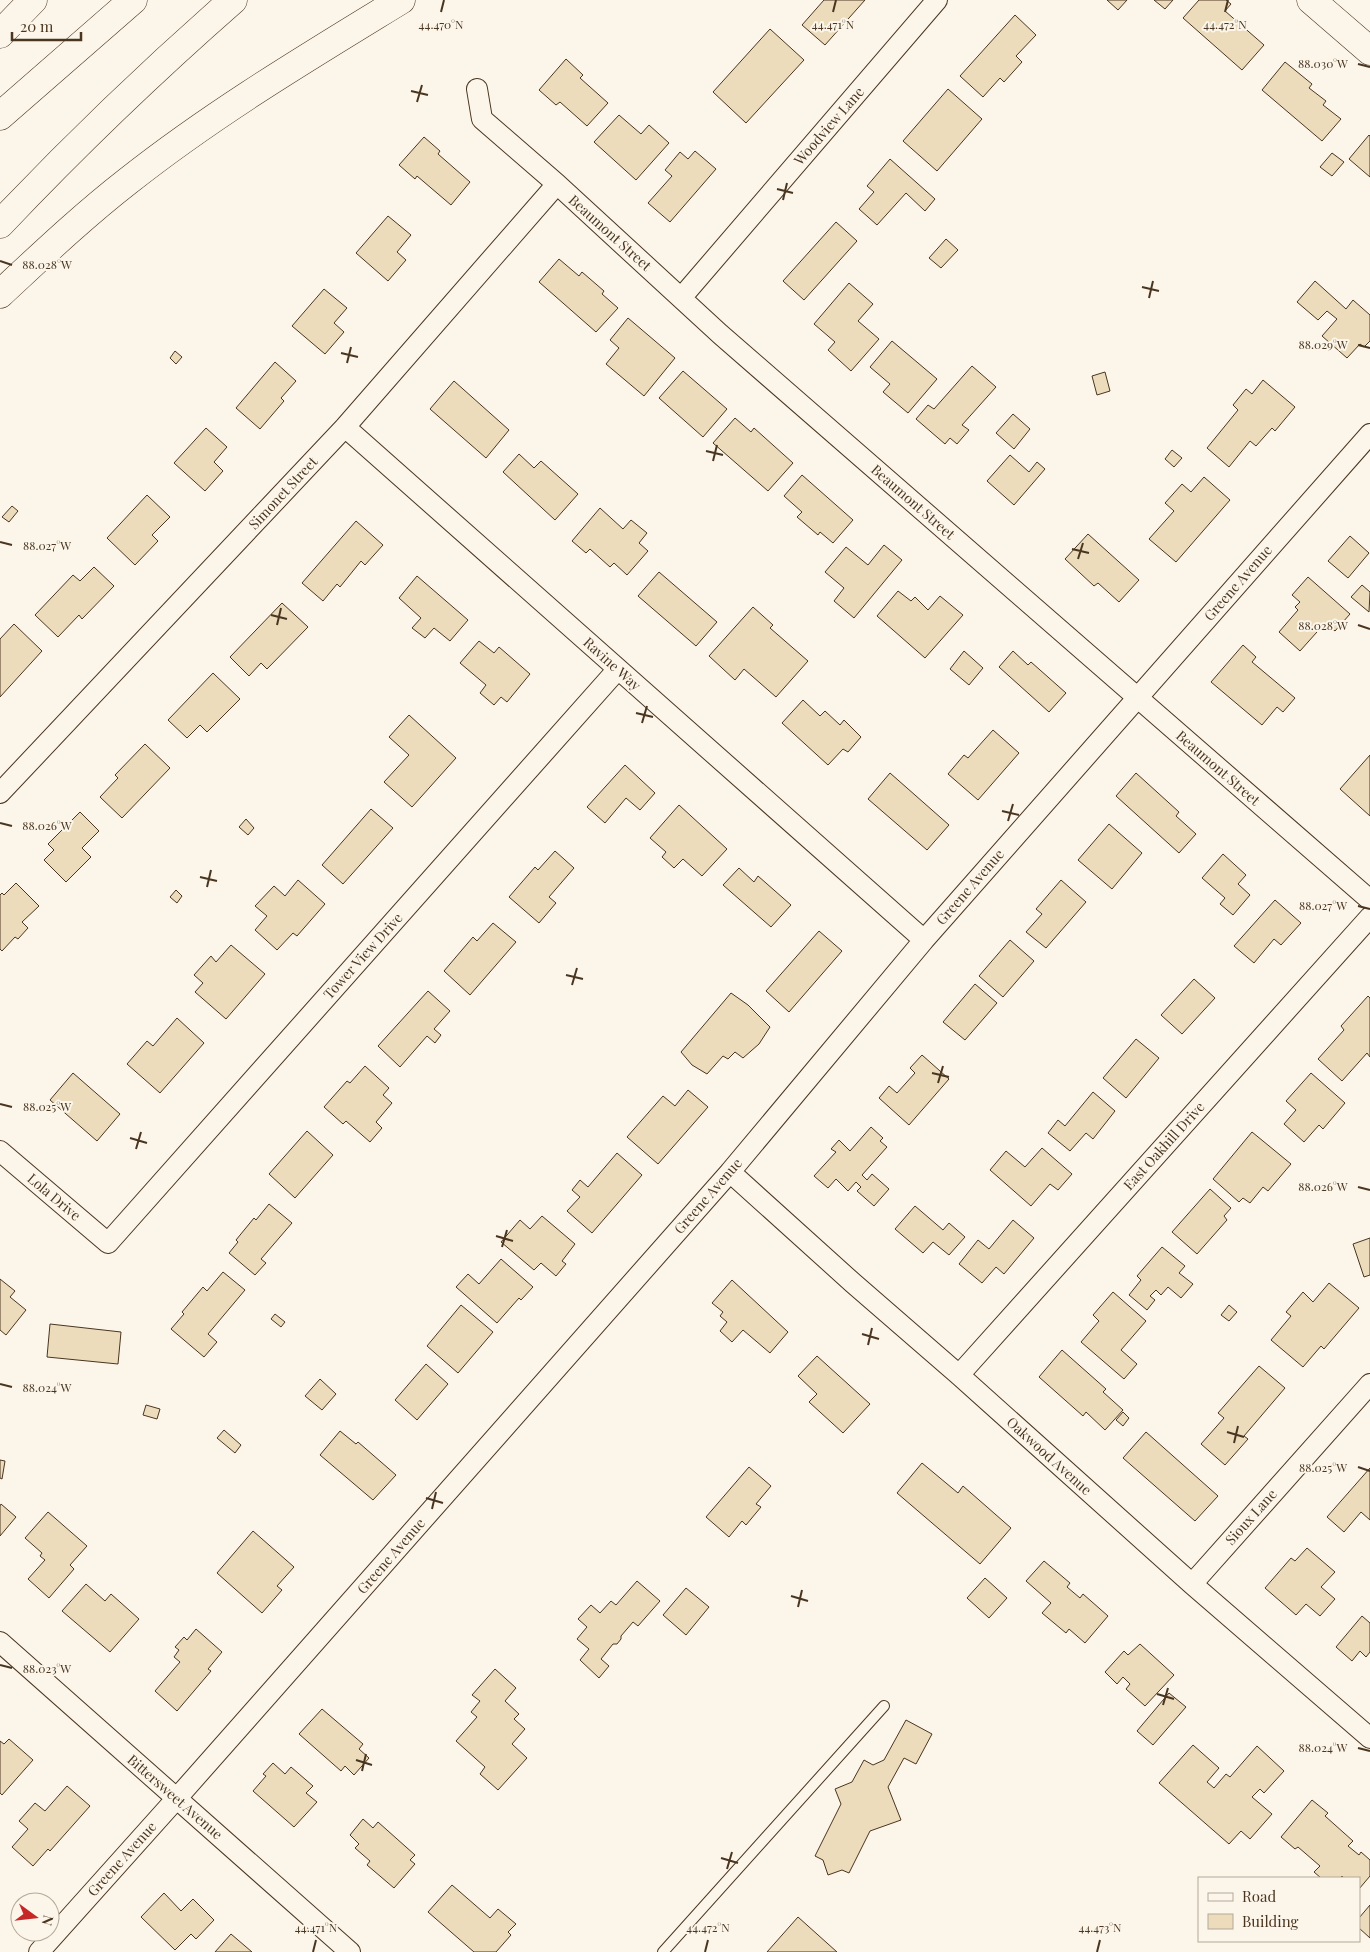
<svg xmlns="http://www.w3.org/2000/svg" width="1370" height="1952" font-family="'Playfair Display',serif">
<rect width="100%" height="100%" fill="#fbf6e9"/>
<!-- building -->
<path fill="#ecdcbc" stroke="#4a3520" d="M824,0H865L825,45L802,25Z
M1107,0H1127L1118,10Z
M1154,0H1173L1165,9Z
M1199,0H1226L1231,4L1225,11L1264,45L1242,70L1183,18Z
M1015,15L1036,35L1016,56L1022,62L1004,82L1000,78L983,97L960,76Z
M770,29L804,60L746,123L713,92Z
M566,59L583,75L580,78L608,103L587,126L560,102L556,105L539,90Z
M1285,62L1312,84L1309,88L1326,101L1323,105L1341,119L1322,141L1262,90Z
M948,89L982,119L937,171L903,141Z
M619,115L641,134L649,125L669,143L636,180L594,142Z
M1369,135L1370,136V177L1349,159Z
M424,137L440,151L438,154L470,182L451,205L417,176L415,179L399,165Z
M695,151L716,169L670,222L648,203L672,176L665,170L680,152L688,159Z
M1332,153L1344,162L1332,176L1320,167Z
M890,159L935,199L925,211L906,193L877,225L859,209L874,192L867,186Z
M388,216L411,235L397,252L406,260L388,281L356,253Z
M836,222L857,241L804,300L783,281Z
M946,239L958,250L941,268L929,258Z
M559,259L579,276L582,272L604,291L602,294L618,308L596,332L539,282Z
M1315,281L1346,309L1353,300L1370,315V341L1364,347L1360,344L1347,358L1322,336L1337,319L1327,311L1318,320L1297,302Z
M849,283L873,304L858,321L879,339L851,371L828,350L835,342L814,324Z
M324,289L347,308L334,323L344,332L325,354L292,326Z
M628,318L675,358L644,396L606,364L619,348L610,340Z
M892,341L937,379L908,413L883,392L890,384L870,367Z
M175,351L182,357L176,364L170,358Z
M275,362L296,381L281,398L284,401L260,429L236,408Z
M972,366L996,387L962,425L969,430L957,444L950,438L945,444L916,419L928,405L934,409Z
M683,371L727,409L703,437L659,398Z
M1105,372L1110,391L1097,395L1092,376Z
M1263,380L1295,407L1275,431L1272,428L1256,446L1250,441L1229,467L1207,448L1238,410L1233,405L1246,389L1252,394Z
M454,381L509,430L486,458L430,409Z
M1013,414L1030,429L1014,449L996,433Z
M735,418L751,432L754,428L793,463L768,491L713,443Z
M206,428L227,447L214,462L223,471L205,491L174,463Z
M1172,450L1182,458L1174,467L1165,459Z
M519,454L534,468L541,461L578,494L555,520L503,472Z
M1010,455L1029,472L1037,462L1045,469L1014,505L987,481Z
M802,475L853,520L833,543L820,532L818,535L797,517L802,512L784,496Z
M1204,477L1230,500L1176,562L1149,539L1174,511L1165,503L1182,484L1191,492Z
M147,495L170,517L152,535L158,541L135,565L107,538Z
M12,506L18,511L9,522L2,517Z
M600,508L623,529L631,520L647,533L639,543L648,551L627,575L614,563L610,567L590,549L586,553L572,541Z
M356,521L383,545L365,565L361,561L340,587L337,584L323,601L302,583Z
M1088,534L1139,580L1119,602L1098,583L1094,586L1065,559Z
M1350,536L1369,553L1348,578L1328,561Z
M884,545L902,560L854,618L834,601L844,588L825,572L846,547L868,565Z
M94,567L114,586L82,619L79,615L58,637L35,615L73,575L80,581Z
M659,572L717,622L696,646L638,596Z
M417,576L468,620L450,641L434,628L425,638L412,628L421,618L399,598Z
M1308,577L1350,614L1335,631L1325,623L1300,651L1279,632L1298,610L1295,607L1300,602L1292,595Z
M1362,585L1370,592L1369,612L1351,597Z
M898,591L911,601L915,597L928,610L940,596L963,615L925,658L877,616Z
M282,603L308,627L267,669L261,663L249,676L230,657Z
M753,607L773,625L770,628L808,661L776,697L744,669L735,680L709,656Z
M14,624L42,651L0,697V639Z
M479,641L494,653L499,647L530,674L507,702L501,697L494,705L480,693L486,685L460,663Z
M1243,645L1256,657L1252,662L1295,698L1283,712L1277,707L1262,725L1211,682Z
M964,651L983,668L969,685L950,669Z
M1013,651L1028,665L1031,662L1066,693L1049,712L999,667Z
M213,673L240,699L207,732L200,725L187,738L168,720Z
M803,700L820,716L825,711L840,725L844,720L861,737L848,752L843,749L828,765L782,723Z
M409,715L456,758L412,807L384,782L409,755L389,737Z
M993,730L1019,753L978,800L948,774L964,755L968,758Z
M145,744L170,768L122,818L100,797L118,778L115,775Z
M1370,755V816L1340,789Z
M625,765L655,793L640,810L626,798L605,823L587,807Z
M890,773L949,825L927,850L868,799Z
M1136,773L1179,812L1176,816L1196,834L1179,853L1116,796Z
M679,805L727,849L702,876L683,859L674,868L662,857L666,852L650,838Z
M371,809L393,828L343,884L322,865Z
M80,812L99,831L82,848L91,857L66,882L44,860L54,850L48,844Z
M246,819L254,828L248,835L239,827Z
M1109,824L1142,853L1112,889L1078,860Z
M555,851L574,868L549,897L556,903L539,923L509,897L535,867L538,870Z
M1223,854L1246,875L1238,884L1250,895L1233,915L1220,904L1225,898L1202,878Z
M739,868L754,882L758,876L791,905L771,927L723,885Z
M298,880L325,904L297,936L293,933L277,950L255,930L267,916L255,906L274,886L285,896Z
M1061,880L1086,902L1046,948L1026,932L1042,914L1036,909Z
M16,883L39,906L22,922L28,928L18,939L15,937L2,951L0,949V895L2,893L4,895Z
M176,890L182,896L177,903L170,897Z
M1275,900L1301,923L1281,945L1274,939L1254,963L1234,946Z
M493,923L516,942L470,995L444,971L473,937L477,941Z
M819,931L842,951L789,1012L766,991Z
M1010,940L1034,961L1003,997L979,976Z
M231,945L265,974L226,1019L195,992L203,983L194,975L211,956L216,962Z
M1194,979L1215,998L1182,1034L1161,1015Z
M975,984L997,1003L965,1040L943,1022Z
M428,991L450,1011L434,1029L441,1035L435,1043L427,1036L400,1067L378,1046Z
M731,993L748,1005L770,1027L759,1044L743,1058L735,1052L728,1059L723,1056L707,1074L692,1065L681,1052Z
M1368,996L1370,998V1057L1367,1053L1342,1081L1318,1059L1344,1030L1341,1026Z
M177,1018L204,1043L160,1093L127,1064L147,1041L153,1046Z
M1136,1039L1159,1058L1126,1098L1103,1078Z
M922,1055L949,1079L909,1125L879,1098L889,1086L897,1093L915,1073L910,1068Z
M365,1066L389,1088L383,1095L392,1103L376,1122L382,1128L370,1142L346,1121L343,1124L324,1107L347,1081L350,1083Z
M73,1073L120,1114L97,1141L50,1100Z
M1311,1073L1345,1103L1323,1129L1319,1125L1304,1142L1284,1124L1296,1110L1286,1101Z
M688,1090L708,1107L658,1164L627,1137L663,1096L675,1106Z
M1093,1092L1115,1111L1093,1139L1086,1133L1070,1151L1048,1133L1058,1120L1065,1126Z
M871,1127L883,1138L880,1141L887,1147L862,1175L867,1180L872,1174L889,1189L874,1206L857,1191L861,1187L856,1182L848,1191L836,1179L828,1188L814,1176L836,1152L831,1149L839,1140L850,1151Z
M307,1131L333,1155L295,1198L269,1174Z
M1252,1132L1291,1164L1268,1191L1263,1187L1250,1203L1243,1198L1239,1202L1213,1179Z
M1042,1148L1072,1174L1058,1190L1050,1184L1031,1206L990,1170L1006,1151L1025,1167Z
M617,1153L642,1175L592,1233L567,1211L580,1197L572,1190L580,1180L588,1187Z
M1210,1189L1231,1208L1224,1216L1227,1220L1197,1254L1172,1232Z
M269,1204L292,1223L261,1259L266,1263L255,1275L229,1253L238,1242L236,1240L254,1218L256,1220Z
M915,1206L943,1230L949,1223L965,1237L949,1255L933,1242L923,1253L895,1229Z
M542,1216L575,1244L562,1261L566,1264L556,1276L541,1263L534,1270L501,1242L520,1220L530,1229Z
M1013,1220L1034,1238L1004,1274L996,1267L982,1283L959,1264L978,1240L989,1249Z
M1370,1238V1275L1364,1277L1353,1244Z
M1162,1247L1185,1266L1179,1273L1193,1284L1181,1298L1168,1287L1161,1295L1156,1290L1150,1296L1155,1300L1147,1310L1129,1295L1141,1280L1137,1276Z
M501,1259L533,1287L521,1300L519,1298L497,1323L456,1287L468,1274L479,1284Z
M223,1272L245,1290L208,1334L217,1342L204,1357L171,1329L184,1314L182,1312L203,1287L207,1291Z
M0,1279L15,1291L10,1297L26,1310L6,1335L0,1330Z
M732,1280L788,1332L770,1353L743,1330L732,1342L720,1331L727,1322L720,1316L723,1312L712,1303Z
M1329,1283L1359,1308L1324,1349L1321,1346L1303,1367L1271,1340L1291,1316L1286,1312L1303,1292L1313,1302Z
M1113,1292L1146,1321L1121,1350L1137,1364L1124,1379L1081,1342L1099,1321L1093,1315Z
M461,1305L493,1332L458,1373L427,1346Z
M1229,1305L1237,1312L1229,1321L1221,1315Z
M275,1314L285,1322L281,1327L271,1319Z
M50,1324L121,1332L118,1364L47,1357Z
M1062,1350L1106,1389L1103,1392L1123,1410L1105,1430L1086,1412L1083,1416L1039,1377Z
M817,1356L870,1404L843,1433L809,1402L817,1394L798,1376Z
M426,1364L448,1384L417,1420L395,1400Z
M1259,1366L1285,1388L1244,1436L1248,1439L1225,1465L1201,1444L1224,1418L1218,1413Z
M320,1379L336,1394L322,1410L305,1396Z
M146,1405L160,1409L157,1419L143,1415Z
M1123,1412L1129,1418L1123,1426L1116,1420Z
M224,1430L241,1445L235,1453L217,1438Z
M340,1431L356,1444L358,1442L396,1475L373,1500L320,1455Z
M1146,1432L1218,1496L1195,1521L1123,1458Z
M0,1460L5,1461L2,1479L0,1478Z
M922,1463L958,1493L963,1486L1011,1528L980,1564L897,1493Z
M749,1467L771,1486L756,1504L761,1507L746,1525L742,1521L729,1537L706,1517Z
M1370,1468V1520L1361,1512L1344,1532L1327,1517Z
M1,1504L16,1517L0,1536V1506Z
M48,1512L87,1546L70,1565L74,1569L49,1598L28,1579L45,1560L40,1556L42,1553L25,1538Z
M253,1531L294,1567L277,1586L282,1590L262,1613L217,1573Z
M1307,1548L1335,1572L1321,1587L1335,1599L1320,1616L1306,1604L1296,1615L1265,1588L1291,1558L1295,1561Z
M1044,1561L1070,1583L1067,1587L1080,1598L1083,1594L1108,1616L1085,1643L1069,1629L1066,1633L1042,1613L1051,1603L1026,1581Z
M985,1578L1007,1598L989,1618L967,1598Z
M637,1581L660,1601L638,1626L633,1622L621,1636V1639L617,1644H613L601,1659L609,1666L599,1678L580,1660L589,1649L577,1639L587,1627L578,1619L591,1605L600,1613L611,1601L616,1605Z
M86,1584L105,1601L111,1594L139,1619L110,1652L62,1611Z
M686,1588L709,1607L686,1635L663,1615Z
M1362,1616L1370,1623V1652L1366,1657L1360,1651L1352,1661L1336,1647Z
M196,1629L222,1652L208,1669L211,1671L177,1711L155,1691L180,1662L174,1657L179,1650L175,1647L184,1637L187,1640Z
M1140,1644L1174,1675L1145,1706L1126,1689L1130,1684L1123,1677L1117,1684L1105,1672L1124,1651L1128,1655Z
M495,1669L516,1688L505,1701L519,1714L514,1719L525,1729L512,1744L527,1758L498,1790L480,1774L485,1767L456,1741L477,1717L471,1712L480,1701L472,1695Z
M1169,1693L1186,1707L1153,1745L1137,1731Z
M322,1709L363,1744L359,1749L369,1758L354,1775L345,1766L341,1771L299,1734Z
M906,1720L932,1734L916,1764L904,1758L888,1787L901,1820L870,1831L849,1873L842,1870L828,1875L823,1860L815,1856L841,1804L835,1789L852,1782L864,1760L873,1765L884,1760Z
M9,1739L33,1760L2,1795L0,1793V1741L4,1744Z
M1193,1745L1219,1768L1207,1782L1214,1788L1226,1774L1230,1777L1257,1746L1284,1771L1264,1793L1260,1789L1252,1797L1272,1814L1250,1839L1241,1831L1229,1844L1159,1783Z
M273,1763L285,1774L291,1767L313,1786L306,1793L317,1802L294,1827L253,1791L266,1776L263,1774Z
M67,1786L90,1806L50,1851L48,1849L33,1866L12,1847L28,1829L19,1821L35,1803L45,1811Z
M1312,1800L1328,1813L1325,1816L1353,1841L1348,1846L1359,1855L1361,1852L1370,1860V1876L1359,1889V1878H1344L1342,1876L1340,1878H1321L1314,1872L1320,1866L1298,1847L1295,1849L1281,1837Z
M363,1819L373,1828L378,1822L415,1855L410,1860L415,1864L394,1888L367,1865L370,1861L355,1848L359,1844L350,1835Z
M452,1885L490,1918L498,1909L516,1924L508,1932L511,1935L496,1952H474L428,1912Z
M164,1893L181,1911L193,1899L214,1920L196,1939L191,1934L175,1950L141,1917Z
M1370,1905V1938L1359,1928V1918Z
M798,1917L837,1952H767Z
M231,1934L252,1952H215Z"/>
<g fill="none" stroke-linecap="round" stroke-linejoin="round">
<defs>
<path id="lane" d="M663,1952L884,1706"/>
<path id="street" d="M477,89L482,119L557,184L720,334L1370,900
M681,298L937,0
M345,427L924,940
M0,793L345,427L557,184
M0,1151L108,1243L618,669
M730,1172L853,1283L959,1375L1192,1584L1370,1738
M959,1375L1370,917
M1192,1584L1370,1384
M0,1642L350,1952
M39,1952L177,1798L730,1172L924,940L1370,434"/>
<path id="secondary" d="M1311,0L1370,51"/>
<path id="highway" d="M0,34L33,0
M0,116L133,0
M0,224C74,146 152,71 233,0
M0,294C42,255 83,216 128,181C214,113 308,57 401,0"/>
</defs>
<!-- lane casing -->
<use href="#lane" stroke="#4a3520" stroke-width="12"/>
<!-- street casing -->
<use href="#street" stroke="#4a3520" stroke-width="22"/>
<!-- secondary casing -->
<use href="#secondary" stroke="#4a3520" stroke-width="29"/>
<!-- highway casing -->
<use href="#highway" stroke="#4a3520" stroke-width="29"/>
<!-- lane -->
<use href="#lane" stroke="#fbf6e9" stroke-width="10"/>
<!-- street -->
<use href="#street" stroke="#fbf6e9" stroke-width="20"/>
<!-- secondary -->
<use href="#secondary" stroke="#fbf6e9" stroke-width="28"/>
<!-- highway -->
<use href="#highway" stroke="#fbf6e9" stroke-width="28"/>
</g>
<!-- ticks -->
<path fill="none" stroke="#4a3520" stroke-width="2" d="M441,12L444,0M833,12L836,0M1225,12L1228,0M1358,64L1370,67M411,91L428,95M417,102L422,85M777,189L793,193M783,200L787,183M0,261L12,265M1142,287L1159,291M1149,298L1153,281M1358,345L1370,348M341,353L358,357M347,363L351,347M706,451L723,455M713,461L717,445M0,542L12,545M1072,549L1089,553M1078,559L1083,543M271,615L287,619M277,625L281,608M1358,625L1370,629M636,713L653,717M642,723L647,706M1002,811L1019,815M1008,821L1013,804M0,823L12,826M200,877L217,881M207,887L211,870M1358,906L1370,909M566,975L583,979M572,985L577,968M932,1073L949,1077M938,1083L943,1066M0,1104L12,1107M130,1138L147,1143M136,1149L141,1132M1358,1187L1370,1190M496,1236L513,1241M502,1247L507,1230M862,1334L879,1339M868,1345L872,1328M0,1384L12,1387M1227,1432L1244,1437M1234,1443L1238,1426M1358,1467L1370,1471M426,1498L443,1503M432,1509L436,1492M791,1596L808,1601M798,1607L802,1590M0,1665L12,1668M1157,1694L1174,1699M1163,1705L1168,1688M1358,1748L1370,1751M356,1760L372,1765M362,1771L366,1754M721,1858L738,1863M727,1869L732,1852M313,1952L316,1940M705,1952L708,1940M1097,1952L1100,1940"/>
<g text-anchor="middle" stroke-width="4" stroke-linejoin="round" paint-order="stroke">
<!-- street labels -->
<g font-size="14" fill="#4a3520" stroke="#fbf6e9">
<text transform="translate(829 126) rotate(-49)" y="5">Woodview Lane</text>
<text transform="translate(610 233) rotate(42)" y="5">Beaumont Street</text>
<text transform="translate(283 493) rotate(-47)" y="5">Simonet Street</text>
<text transform="translate(913 502) rotate(41)" y="5">Beaumont Street</text>
<text transform="translate(1238 583) rotate(-49)" y="5">Greene Avenue</text>
<text transform="translate(612 664) rotate(42)" y="5">Ravine Way</text>
<text transform="translate(1218 768) rotate(41)" y="5">Beaumont Street</text>
<text transform="translate(970 887) rotate(-49)" y="5">Greene Avenue</text>
<text transform="translate(363 956) rotate(-48)" y="5">Tower View Drive</text>
<text transform="translate(1164 1146) rotate(-48)" y="5">East Oakhill Drive</text>
<text transform="translate(708 1196) rotate(-49)" y="5">Greene Avenue</text>
<text transform="translate(54 1197) rotate(40)" y="5">Lola Drive</text>
<text transform="translate(1049 1456) rotate(42)" y="5">Oakwood Avenue</text>
<text transform="translate(1251 1517) rotate(-48)" y="5">Sioux Lane</text>
<text transform="translate(391 1556) rotate(-49)" y="5">Greene Avenue</text>
<text transform="translate(175 1797) rotate(41)" y="5">Bittersweet Avenue</text>
<text transform="translate(122 1859) rotate(-48)" y="5">Greene Avenue</text>
</g>
</g>
<g font-size="12" text-anchor="middle" fill="#4a3520" stroke="#fbf6e9" stroke-width="4" stroke-linejoin="round" paint-order="stroke">
<text x="441" y="29">44.470°N</text>
<text x="833" y="29">44.471°N</text>
<text x="1225" y="29">44.472°N</text>
<text x="1323" y="68">88.030°W</text>
<text x="47" y="269">88.028°W</text>
<text x="1323" y="349">88.029°W</text>
<text x="47" y="550">88.027°W</text>
<text x="1323" y="630">88.028°W</text>
<text x="47" y="830">88.026°W</text>
<text x="1323" y="910">88.027°W</text>
<text x="47" y="1111">88.025°W</text>
<text x="1323" y="1191">88.026°W</text>
<text x="47" y="1392">88.024°W</text>
<text x="1323" y="1472">88.025°W</text>
<text x="47" y="1673">88.023°W</text>
<text x="1323" y="1752">88.024°W</text>
<text x="316" y="1932">44.471°N</text>
<text x="708" y="1932">44.472°N</text>
<text x="1100" y="1932">44.473°N</text>
</g>
<!-- legend -->
<rect x="1198" y="1877" width="162" height="65" fill="#fbf6e9" stroke="#b4a999"/>
<rect x="1208" y="1893" width="25" height="8" fill="#fbf6e9" stroke="#b4a999"/>
<text x="1242" y="1902" font-size="15" fill="#4a3520">Road</text>
<rect x="1208" y="1914" width="25" height="15" fill="#ecdcbc" stroke="#b4a999"/>
<text x="1242" y="1927" font-size="15" fill="#4a3520">Building</text>
<!-- north arrow -->
<g transform="translate(35 1917) rotate(105)"><circle r="24" fill="#fbf6e9" stroke="#b4a999"/>
<path d="M0-4L9 19L0 12L-9 19Z" fill="#c62828"/>
<text y="-8" font-size="14" font-weight="bold" text-anchor="middle" fill="#4a3520">N</text>
</g>
<!-- scale -->
<path d="M12 32v8h69v-8" fill="none" stroke="#4a3520" stroke-width="2.5"/>
<text x="20" y="32" font-size="15" fill="#4a3520" stroke="#fbf6e9" stroke-width="4" paint-order="stroke">20 m</text>
</svg>
